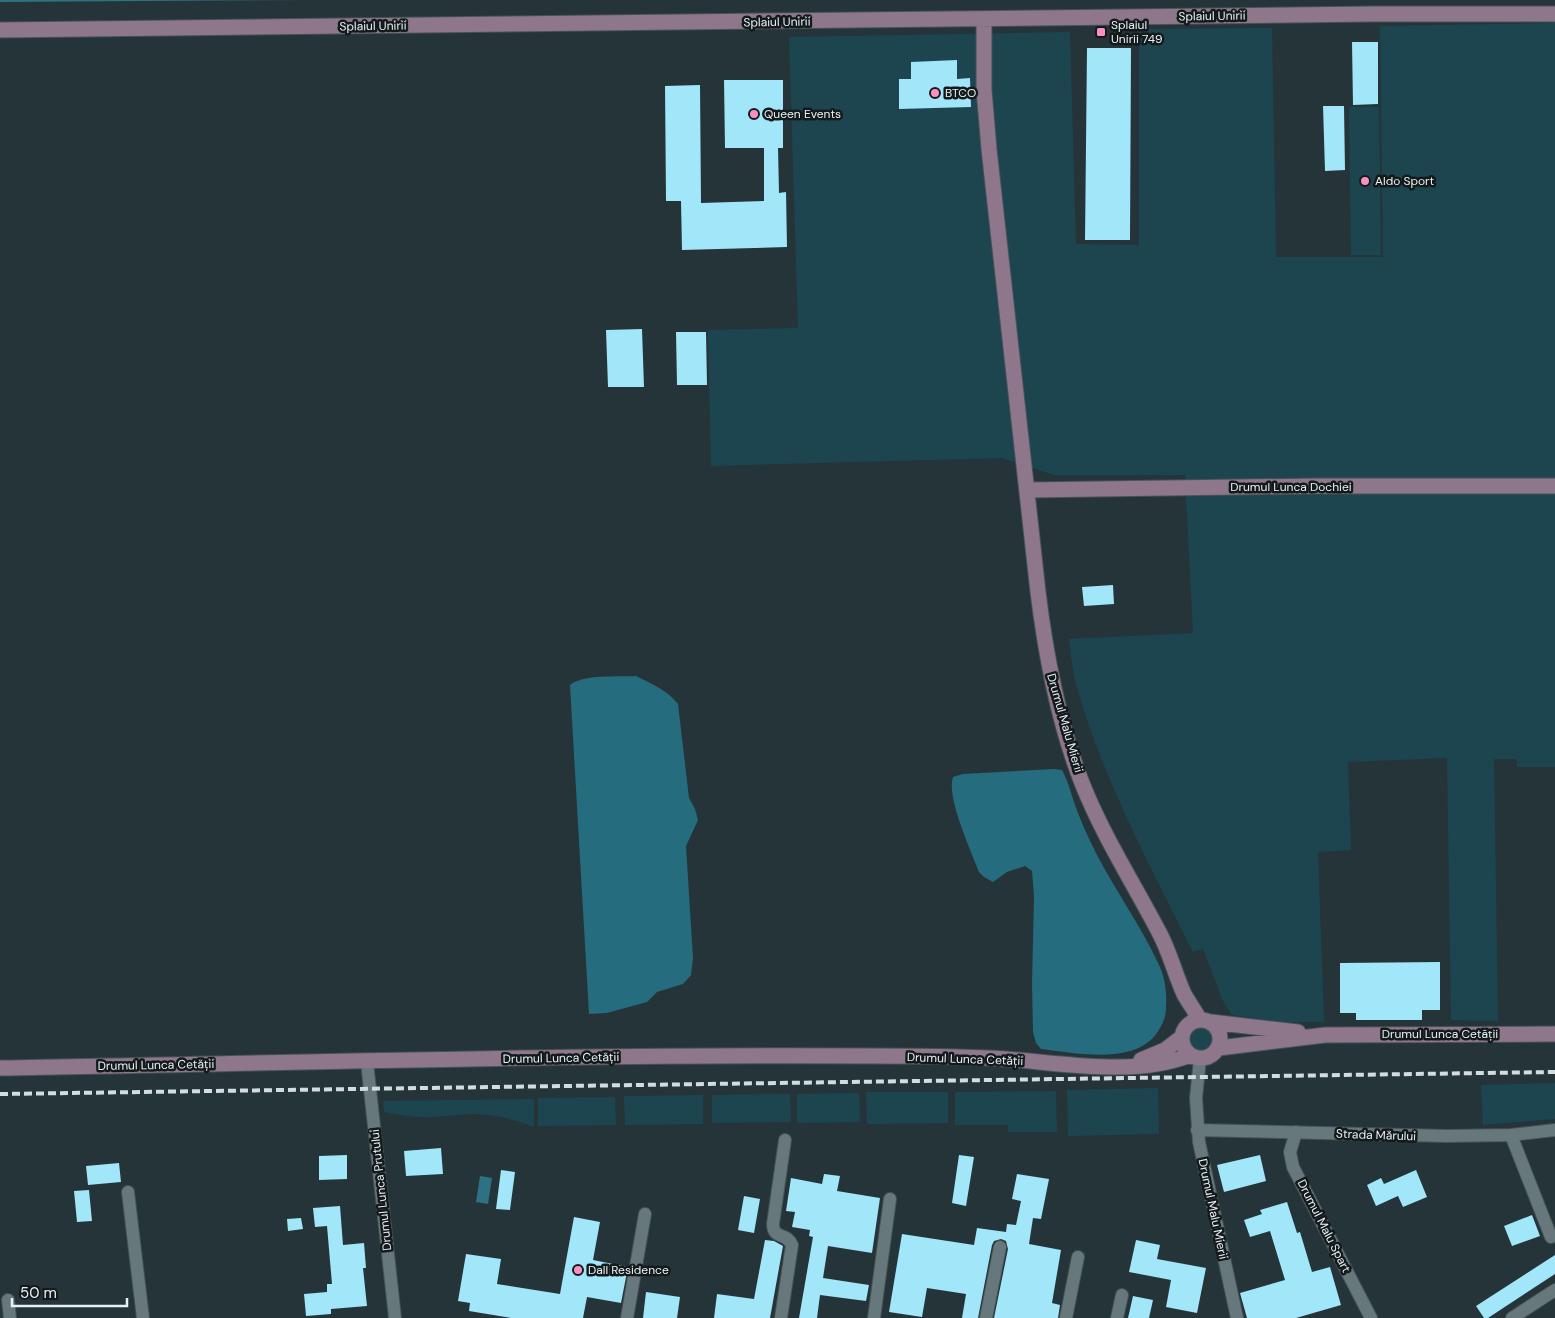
<svg xmlns="http://www.w3.org/2000/svg" width="1555" height="1318" font-family="'DM Sans',sans-serif">
<rect width="100%" height="100%" fill="#253438"/>
<!-- green -->
<path fill="#1d454f" d="M1555,23V767H1517V759H1494L1498,1021L1451,1020L1447,758L1348,762L1351,850L1318,852L1324,1022H1280L1232,1015L1223,1001L1203,949L1193,952C1150,865 1102,778 1076,684C1072,669 1071,653 1069,639L1193,633L1185,475H1054L1002,458L711,466L708,330L798,328L789,37L1070,32L1076,244L1139,245V29L1272,28L1276,257H1383L1380,26Z
M1349,107H1379L1381,255H1351Z
M1190 1039a11 11 0 1 1 22 0a11 11 0 1 1-22 0Z
M1555,1083V1119L1483,1125L1481,1085Z
M1158,1088L1159,1134L1068,1136L1067,1090Z
M1056,1091L1057,1132H1008V1125H955V1092Z
M866,1092H948V1123L867,1124Z
M859,1093L860,1122L797,1123V1094Z
M790,1094L791,1122L712,1123V1095Z
M703,1095V1124L625,1125L624,1096Z
M615,1097L616,1125L538,1126V1098Z
M534,1099V1127C516,1120 497,1115 478,1114C462,1114 447,1116 431,1117C415,1118 400,1115 384,1112L383,1101Z"/>
<!-- forest -->
<path fill="#256c7e" d="M636,676C652,684 667,690 678,704L689,798L695,809L698,820L686,846L693,958L691,975L683,984L657,992L647,1002L607,1013L589,1014L570,685C583,674 619,677 636,676Z
M1054,769L1062,770C1068,781 1071,793 1075,805C1081,822 1090,841 1098,857C1117,893 1141,926 1158,963C1165,976 1167,992 1166,1007C1166,1015 1164,1021 1160,1028C1140,1067 1075,1053 1041,1049L1036,1043L1033,1032L1032,984L1034,896L1032,871L1025,866L1007,872L993,882L984,877L979,872C971,851 946,797 953,777L963,774Z"/>
<!-- water -->
<path fill="#2c7283" d="M0,0H310L0,2Z
M480,1176L492,1178L488,1204L476,1202Z"/>
<!-- building -->
<path fill="#a1e6f9" d="M1352,42H1378V104L1353,105Z
M1087,48H1131L1130,240H1085Z
M957,60V79L970,78L971,107L899,109V79H911V62Z
M724,80H783V148H778L779,193L786,192L787,247L682,250L681,201H666L665,86L700,85L701,203L764,201V148H725Z
M1323,106H1344L1345,170L1325,171Z
M642,329L644,387H608L606,330Z
M676,332H706L707,385H677Z
M1113,585L1114,604L1084,606L1082,587Z
M1440,962V1010H1422V1020H1356V1013H1340V963Z
M441,1148L443,1174L406,1176L404,1151Z
M347,1155V1179L319,1180V1156Z
M959,1155L974,1157L966,1206L952,1203Z
M1260,1155L1266,1181L1224,1192L1217,1165Z
M119,1163L121,1182L88,1185L86,1166Z
M501,1170L515,1172L510,1210L496,1209Z
M1416,1170L1427,1197L1403,1207L1398,1196L1376,1206L1367,1185L1381,1178L1384,1184Z
M824,1174L840,1176L837,1191L880,1198L872,1253L828,1246L823,1278L869,1285L866,1301L820,1295L817,1318H799L813,1237L809,1236L810,1230L792,1227L795,1212L786,1211L791,1178L822,1184Z
M1017,1174L1049,1179L1041,1219L1033,1218L1029,1244L1061,1250L1052,1303L1060,1305L1058,1318H994L1008,1249L1006,1241L1001,1239L994,1241L992,1245L978,1318H962L966,1294L927,1288L922,1317L889,1312L902,1234L974,1245L977,1228L1006,1232L1007,1224L1016,1225L1021,1201L1012,1199Z
M89,1190L92,1221L77,1222L74,1191Z
M744,1196L760,1199L754,1233L738,1230Z
M1287,1202L1297,1233L1300,1232L1312,1272L1330,1267L1341,1305L1296,1318H1247L1240,1293L1285,1280L1270,1231L1250,1237L1244,1220L1262,1214L1260,1210Z
M340,1206L343,1245L364,1243L366,1268H363L367,1306L331,1309V1314L306,1316L304,1294L327,1292V1284H332L327,1226L315,1227L313,1208Z
M1532,1215L1540,1236L1512,1246L1504,1226Z
M574,1217L600,1222L593,1260L628,1267L621,1303L587,1297L583,1318H511L469,1311L470,1303L458,1301L466,1254L501,1259L497,1284L560,1294Z
M301,1218L303,1229L288,1231L287,1219Z
M765,1240L774,1241L783,1246L770,1318H714L717,1294L754,1299Z
M1136,1240L1160,1245L1157,1259L1206,1268L1197,1313L1166,1307L1171,1280L1129,1272Z
M1555,1255V1274L1488,1318H1484L1476,1306Z
M646,1292L680,1297L677,1318H643Z
M1133,1296L1153,1300L1149,1318H1128Z"/>
<g fill="none" stroke-linecap="round" stroke-linejoin="round">
<defs>
<path id="street" d="M1200,1059L1196,1098L1199,1142L1237,1318
M367,1062L395,1318
M1197,1130L1447,1136L1511,1135L1555,1130
M1296,1132L1290,1152L1293,1167L1371,1318
M1511,1135L1551,1237
M128,1192L143,1318
M8,1300L10,1318
M627,1318L645,1214
M781,1318L792,1245C787,1232 773,1240 773,1224L785,1140
M874,1318L890,1199
M986,1318L1000,1247
M1066,1318L1078,1257
M1117,1318L1122,1295
M1512,1318L1555,1290"/>
<path id="secondary" d="M984,19V90L989,149L1038,592C1046,657 1058,722 1082,783C1103,836 1134,884 1160,934C1170,953 1175,974 1184,994C1189,1003 1195,1011 1200,1020
M0,30L1373,14H1555
M1028,490L1317,486H1555
M1182 1039a19 19 0 1 1 38 0a19 19 0 1 1-38 0Z
M1211,1022L1298,1032
M1219,1048L1325,1035L1555,1034
M1141,1060L1165,1050L1182,1037
M0,1068C291,1063 583,1054 874,1056C918,1056 962,1056 1006,1059C1063,1063 1136,1077 1190,1055"/>
</defs>
<!-- street casing -->
<use href="#street" stroke="#465356" stroke-width="14"/>
<!-- secondary casing -->
<use href="#secondary" stroke="#465356" stroke-width="17"/>
<!-- street -->
<use href="#street" stroke="#67787d" stroke-width="12"/>
<!-- secondary -->
<use href="#secondary" stroke="#8e778b" stroke-width="15"/>
<!-- rail -->
<path stroke="#d3dde0" stroke-width="4" stroke-dasharray="8 4" stroke-linecap="butt" d="M0,1094L1555,1072"/>
</g>
<!-- markers -->
<g fill="#fc8fc2" stroke="#141a1c" stroke-width="2">
<rect x="1096" y="27" width="10" height="10" rx="2.5"/>
<circle cx="935" cy="93" r="5"/>
<circle cx="754" cy="114" r="5"/>
<circle cx="1365" cy="181" r="5"/>
<circle cx="578" cy="1270" r="5"/>
</g>
<g text-anchor="middle" stroke-width="5" stroke-linejoin="round" paint-order="stroke">
<!-- street labels -->
<g font-size="12" fill="#e7f1f3" stroke="#141a1c">
<text transform="translate(1212 16) rotate(-1)" y="4">Splaiul Unirii</text>
<text transform="translate(777 22) rotate(-1)" y="4">Splaiul Unirii</text>
<text transform="translate(373 26) rotate(-1)" y="4">Splaiul Unirii</text>
<text x="1291" y="491">Drumul Lunca Dochiei</text>
<text transform="translate(1065 723) rotate(74)" y="4">Drumul Malu Mierii</text>
<text x="1440" y="1038">Drumul Lunca Cetății</text>
<text transform="translate(561 1058) rotate(-1)" y="4">Drumul Lunca Cetății</text>
<text transform="translate(965 1059) rotate(2)" y="4">Drumul Lunca Cetății</text>
<text transform="translate(156 1065) rotate(-1)" y="4">Drumul Lunca Cetății</text>
<text transform="translate(1376 1135) rotate(2)" y="4">Strada Mărului</text>
<text transform="translate(381 1190) rotate(-96)" y="4">Drumul Lunca Prutului</text>
<text transform="translate(1213 1209) rotate(78)" y="4">Drumul Malu Mierii</text>
<text transform="translate(1324 1226) rotate(63)" y="4">Drumul Malu Spart</text>
</g>
<!-- poi labels -->
<g font-size="12" fill="#e7f1f3" stroke="#141a1c" text-anchor="start">
<text x="1111" y="29">Splaiul<tspan x="1111" dy="14">Unirii 749</tspan></text>
<text x="945" y="97">BTCO</text>
<text x="764" y="118">Queen Events</text>
<text x="1375" y="185">Aldo Sport</text>
<text x="588" y="1274">Dall Residence</text>
</g>
</g>
<!-- scale -->
<path d="M12 1298v8h115v-8" fill="none" stroke="#e7f1f3" stroke-width="2.5"/>
<text x="20" y="1298" font-size="15" fill="#e7f1f3" stroke="#141a1c" stroke-width="4" paint-order="stroke">50 m</text>
</svg>
